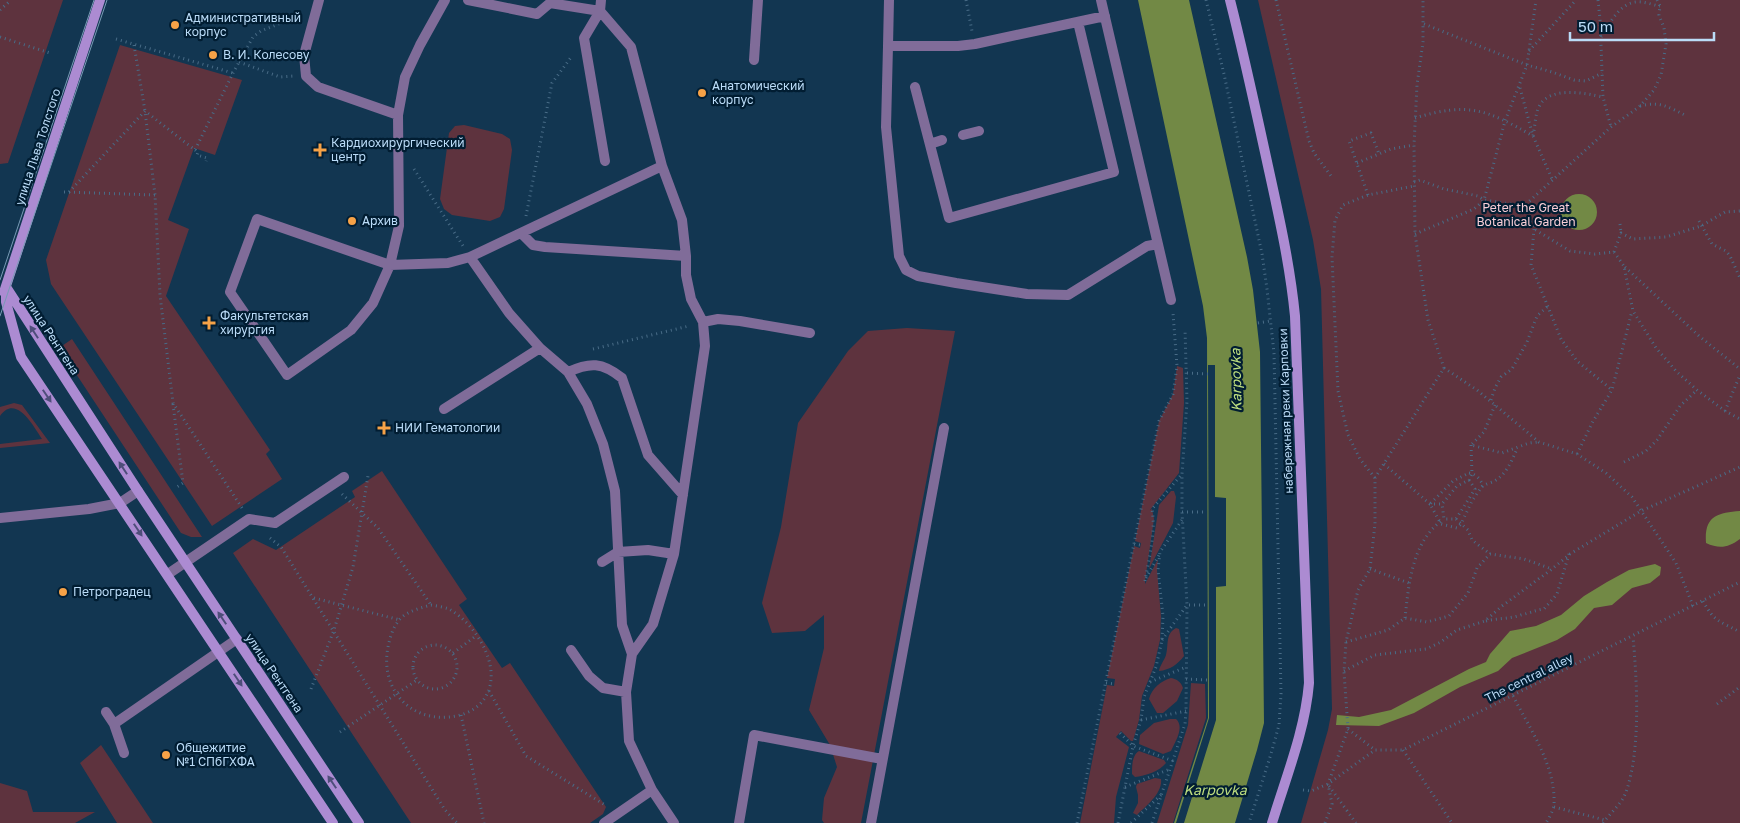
<svg xmlns="http://www.w3.org/2000/svg" width="1740" height="823" font-family="'Golos Text',sans-serif">
<rect width="100%" height="100%" fill="#123651"/>
<!-- green -->
<path fill="#5e333e" d="M0,0H63L8,163L0,164Z
M1258,0H1740V823H1301L1328,730L1332,709L1321,289L1313,240Z
M120,45L242,80L215,155L194,148L168,220L189,229L166,296L270,450L266,454L282,479L212,526L51,284L46,260Z
M464,125L502,134L510,139L512,150L504,209L500,217L490,221L452,215L444,209L440,199L449,133L455,126Z
M907,328L955,331L861,823H824L822,820L824,798L837,767L830,745L809,710L824,648V615L805,631L772,633L762,603L781,527L798,423L848,351L868,331Z
M72,339L202,537H191L181,533L59,348Z
M1177,366L1183,368L1184,403L1179,473L1150,510L1152,509L1154,519L1145,581V584L1158,559L1157,570L1161,616L1160,640L1154,666L1142,696L1139,720L1133,741H1131L1121,731L1116,737L1129,747L1116,797L1114,823H1080L1107,685L1114,686L1115,679L1107,678L1134,546L1140,548L1141,543L1135,541L1159,421L1173,394Z
M14,403L22,405L50,443L0,448V444L42,439C34,427 16,393 0,416V407Z
M382,471L467,599L459,605L502,668L510,663L606,807L603,814L590,823H411L233,553L253,539L276,550L355,497L352,491Z
M1171,491H1174L1176,497L1173,523L1149,569L1159,505Z
M1176,628L1179,629L1184,656C1178,664 1170,670 1159,671C1160,665 1164,661 1166,655C1169,644 1165,634 1176,628Z
M1171,678C1177,679 1181,682 1183,688L1177,701L1163,713H1157L1149,699C1152,688 1161,681 1171,678Z
M1191,683L1205,684L1206,718L1173,823H1157L1188,725Z
M1170,719H1176C1185,727 1175,742 1171,751L1163,754L1139,744L1140,735L1154,723Z
M101,745L153,823H117L80,763Z
M1139,751L1164,760L1166,763C1160,771 1145,776 1135,777L1132,774C1132,766 1132,755 1139,751Z
M1155,778L1161,779C1163,793 1146,806 1137,815L1133,813L1138,803V795L1136,787L1137,784Z
M0,783L27,791L33,812H95L75,823H0Z"/>
<!-- water -->
<path fill="#728945" d="M1138,0H1189L1247,257L1253,290L1260,352L1264,723L1257,750L1235,823H1174L1208,718L1207,338L1203,306Z
M1561 212a18 18 0 1 1 36 0a18 18 0 1 1-36 0Z
M1740,511V539C1728,548 1719,549 1706,543C1704,516 1717,513 1740,511Z
M1655,564L1661,567L1660,575L1650,583L1632,588L1612,605L1594,608L1575,629L1557,640L1512,658L1498,671L1460,687L1414,713L1379,726L1336,725L1337,715L1359,717L1391,710L1469,669L1486,662L1490,654L1510,631L1536,626L1561,615L1584,596L1607,582L1629,570Z"/>
<!-- pier -->
<path fill="#123651" d="M1208,365H1215V497L1226,498V586L1216,587V720L1184,823H1176L1209,718Z"/>
<g fill="none" stroke-linecap="round" stroke-linejoin="round">
<!-- path -->
<path stroke="#496c87" stroke-width="3" stroke-dasharray="1 4" stroke-linecap="butt" d="M966,0L972,31
M1206,0L1224,74L1262,254L1267,289L1274,353L1281,694L1279,725L1271,754L1249,823
M1276,0L1309,141L1314,153L1331,176
M1598,0L1600,19L1603,97L1611,127
M1657,0L1660,6L1659,15L1664,28L1666,44L1661,75L1654,90L1639,107L1611,127L1524,206L1534,229L1570,251L1595,254L1614,252L1624,266L1633,311L1656,348L1677,372L1697,390L1725,411L1740,419
M0,10L11,0
M1424,24L1527,65L1552,72L1574,80L1586,81L1602,73
M0,37L50,53
M1601,37C1609,24 1620,3 1636,2C1644,1 1652,5 1660,6
M116,39L233,73
M134,45L145,111L155,195L160,295L173,403L242,508
M1529,51L1576,0
M239,62L280,77L294,76
M1520,88L1533,136L1552,179
M1640,106C1661,101 1668,107 1687,116
M1415,118C1468,102 1486,109 1533,136C1535,127 1535,117 1538,109C1547,85 1584,93 1603,97
M195,150L198,152L197,155L207,158L206,161
M1357,163L1391,149L1414,145
M414,169L463,246
M1414,182L1420,180L1444,189L1478,196L1484,200L1524,206
M64,192L155,195
M69,192L145,111L195,150L233,73L253,37L261,31L301,15
M1368,195L1349,141L1371,133L1379,154
M526,216L552,83L572,56
M1699,221L1712,244L1726,251L1730,256L1740,278
M1620,224L1621,233
M1534,229L1531,265L1561,339L1577,361L1612,390
M1415,234L1474,209L1484,200L1505,121L1527,65L1536,0
M1614,252L1621,233L1633,239L1666,237L1701,226L1725,212L1740,211
M1625,267L1699,336L1740,369
M1258,323L1270,321
M593,349L689,326
M1444,368L1477,390L1539,442L1577,454L1606,473L1632,497L1676,563L1693,606
M1187,373L1208,374
M1491,400L1495,388L1501,377L1512,369L1527,342L1537,316L1548,306
M173,404L183,483L177,487
M1495,405L1484,432L1471,445L1502,453L1529,443L1538,442
M1725,411L1740,375
M1577,454L1592,423L1612,390L1632,311
M1624,462L1646,451L1657,440L1680,406L1697,390
M1384,464L1430,504H1442
M1469,473C1476,474 1480,479 1483,485L1472,501L1461,524L1457,528L1441,524L1430,504L1453,481Z
M1375,478L1360,459L1348,435L1338,391L1332,257L1335,220L1343,205L1368,195L1414,186
M1469,480L1475,489L1456,519H1444L1442,504L1457,486L1469,480L1472,474L1471,445
M1482,487C1486,483 1492,483 1496,480C1507,473 1512,460 1517,449
M342,494L378,528L431,605
M1182,512H1207
M1456,519L1468,530L1472,540L1490,554
M270,538L281,547L445,810L457,823
M1134,544L1140,545
M1370,569L1409,583
M1146,578L1159,555
M1145,581C1149,558 1156,532 1152,509L1182,474
M314,598L400,620
M1703,601C1715,623 1720,621 1740,632
M431,605C437,606 444,607 449,609C478,625 508,675 480,704C472,712 460,716 449,717C408,721 380,687 388,647C390,637 393,627 400,619C408,611 420,608 431,605Z
M1405,618C1409,582 1412,541 1444,519
M1486,621C1498,618 1510,619 1521,615C1530,613 1536,610 1544,609L1557,594L1569,554
M1162,640L1187,605H1207
M1346,642L1388,630L1405,618L1427,622L1449,616L1468,593L1477,568L1490,554L1524,559L1552,569
M413 667a22 22 0 1 1 44 0a22 22 0 1 1-44 0Z
M453,653L476,636
M1344,671L1375,655L1426,649L1441,642L1457,630L1485,621L1502,606L1552,569L1570,554L1641,511L1740,467
M1186,679L1207,680
M1150,682L1186,667
M1106,683L1115,684
M311,689L334,630L353,567L368,476
M489,691L526,756L605,805
M1513,696C1530,729 1556,766 1554,805C1553,811 1549,818 1546,823
M1717,704L1740,687
M461,715L484,823
M1141,720L1186,711
M1348,729L1375,750
M340,732L417,680
M1120,733L1133,746L1173,761
M1403,750L1452,823
M1329,786L1356,823
M1125,787L1170,769
M1303,790L1311,791L1328,784L1375,750H1403L1740,582
M1554,807L1605,820
M1077,823L1159,421L1173,394L1177,366L1173,313
M1118,823L1133,746L1141,720L1144,697L1156,667L1162,640L1163,616L1158,570L1160,552L1182,520
M1131,823L1161,795
M1152,823L1185,724L1186,711L1187,605L1182,512V474L1187,401L1185,329
M1325,823L1332,804L1328,784L1348,729L1344,672L1346,642L1358,590L1370,569L1375,524V478L1444,368L1428,320L1415,234L1414,145L1417,85L1423,42V0
M1603,823C1611,812 1621,805 1626,792C1641,750 1637,681 1633,637"/>
<!-- lane -->
<path stroke="#806c99" stroke-width="10" d="M319,0L304,55L306,76L318,87L398,115
M445,0L420,45L405,77L398,115L399,226L390,265L448,263L470,257L662,166
M468,0L537,14L550,3L600,11L584,38L605,161
M601,0L600,11L631,47L662,166L682,220L686,256V275L691,299L703,322L705,346L674,554L653,624L632,654
M889,0L888,46H958L975,44L1105,16
M1101,0L1171,300
M888,46L886,127L899,256L906,270L918,276L956,283L1027,294L1068,295L1147,246L1158,244
M754,60L758,0
M915,87L949,218L1114,172L1078,22
M963,135L979,131
M930,144L942,140
M257,219L390,265L373,303L351,330L287,375L230,292Z
M522,234L533,245L545,247L686,256
M470,257L509,313L540,348L568,372L587,404L603,444L615,491L622,625L632,654L626,692L629,741L652,790L674,823
M703,322L718,319L740,321L810,333
M568,372C590,362 602,362 622,378L648,455L683,495
M444,409L540,348
M0,518L89,509L120,503L138,491
M602,562L618,552L648,550L674,554
M168,574L249,519L275,523L344,477
M571,650L589,676L603,688L626,692
M106,712L114,724L124,753
M114,724L237,639
M604,823L652,790
M739,823L754,735L882,759
M871,823L944,428"/>
<!-- secondary -->
<path stroke="#ac8bd2" stroke-width="10" d="M1230,0C1244,55 1256,111 1268,166C1279,216 1290,265 1295,316L1309,683C1305,731 1286,777 1272,823
M6,287L138,491L359,823
M6,288V302L21,357L333,823
M4,292L100,0"/>
<!-- tram -->
<path stroke="#789bb6" stroke-width="1" d="M0,280L94,0
M0,316L107,0"/>
</g>
<!-- one-way arrows -->
<defs><path id="oneway-solid" d="M-6-.8H1V-3.2L6.5 0L1 3.2V.8H-6Z" transform="scale(1.25)"/></defs>
<g fill="#4e4e7a">
<use href="#oneway-solid" transform="translate(34 332) rotate(-123)"/>
<use href="#oneway-solid" transform="translate(47 396) rotate(56)"/>
<use href="#oneway-solid" transform="translate(123 468) rotate(-123)"/>
<use href="#oneway-solid" transform="translate(138 530) rotate(56)"/>
<use href="#oneway-solid" transform="translate(222 618) rotate(-124)"/>
<use href="#oneway-solid" transform="translate(238 680) rotate(56)"/>
<use href="#oneway-solid" transform="translate(332 782) rotate(-124)"/>
</g>
<!-- markers -->
<g fill="#f6a247" stroke="#011d32" stroke-width="2">
<circle cx="175" cy="25" r="5"/>
<circle cx="213" cy="55" r="5"/>
<circle cx="702" cy="93" r="5"/>
<path d="M317.5 142.5h5v5h5v5h-5v5h-5v-5h-5v-5h5z"/>
<circle cx="352" cy="221" r="5"/>
<path d="M206.5 315.5h5v5h5v5h-5v5h-5v-5h-5v-5h5z"/>
<path d="M381.5 420.5h5v5h5v5h-5v5h-5v-5h-5v-5h5z"/>
<circle cx="63" cy="592" r="5"/>
<circle cx="166" cy="755" r="5"/>
</g>
<g text-anchor="middle" stroke-width="4.5" stroke-linejoin="round" paint-order="stroke">
<!-- poi labels -->
<g font-size="12" fill="#bbdcf8" stroke="#011d32" text-anchor="start">
<text x="185" y="22">Административный<tspan x="185" dy="14">корпус</tspan></text>
<text x="223" y="59">В. И. Колесову</text>
<text x="712" y="90">Анатомический<tspan x="712" dy="14">корпус</tspan></text>
<text x="331" y="147">Кардиохирургический<tspan x="331" dy="14">центр</tspan></text>
<text x="362" y="225">Архив</text>
<text x="220" y="320">Факультетская<tspan x="220" dy="14">хирургия</tspan></text>
<text x="395" y="432">НИИ Гематологии</text>
<text x="73" y="596">Петроградец</text>
<text x="176" y="752">Общежитие<tspan x="176" dy="14">№1 СПбГХФА</tspan></text>
</g>
<!-- street labels -->
<g font-size="12" fill="#bbdcf8" stroke="#011d32">
<text transform="translate(38 147) rotate(-72)" y="4">улица Льва Толстого</text>
<text transform="translate(51 335) rotate(57)" y="4">улица Рентгена</text>
<text transform="translate(1286 411) rotate(-92)" y="4">набережная реки Карповки</text>
<text transform="translate(274 673) rotate(56)" y="4">улица Рентгена</text>
<text transform="translate(1529 678) rotate(-26)" y="4">The central alley</text>
</g>
<!-- park labels -->
<g font-size="12" fill="#faced7" stroke="#011d32">
<text x="1526" y="212">Peter the Great<tspan x="1526" dy="14">Botanical Garden</tspan></text>
</g>
<!-- water labels -->
<g font-size="14" font-style="italic" fill="#bdde7f" stroke="#011d32">
<text transform="translate(1236 380) rotate(-91)" y="5">Karpovka</text>
<text x="1215" y="795">Karpovka</text>
</g>
</g>
<!-- scale -->
<path d="M1570 32v8h144v-8" fill="none" stroke="#bbdcf8" stroke-width="2.5"/>
<text x="1578" y="32" font-size="15" fill="#bbdcf8" stroke="#011d32" stroke-width="4" paint-order="stroke">50 m</text>
</svg>
